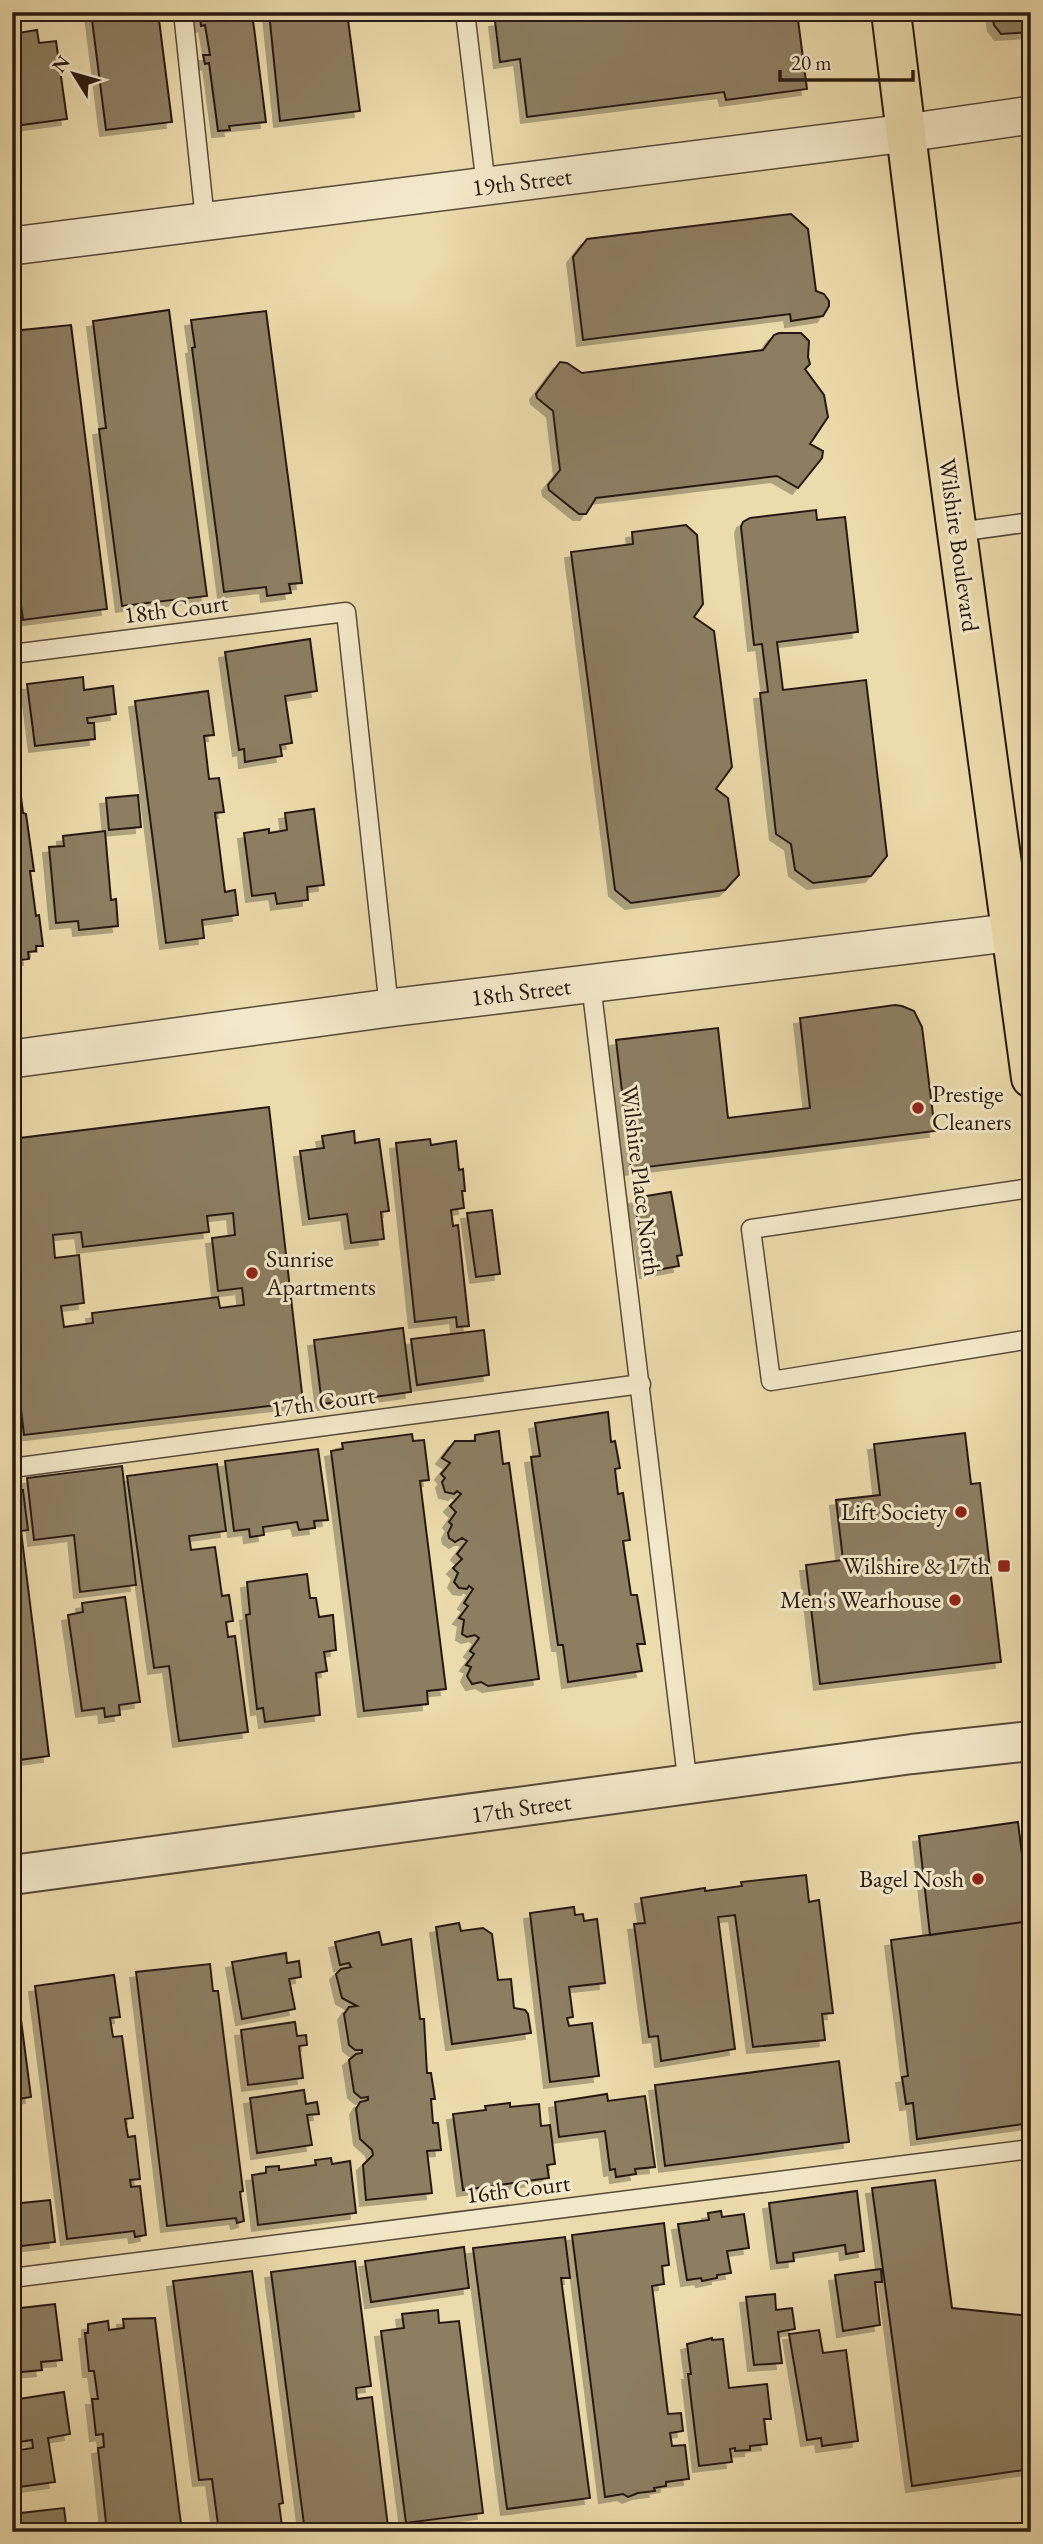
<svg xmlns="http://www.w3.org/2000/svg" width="1043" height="2544" font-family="'EB Garamond',serif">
<defs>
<filter id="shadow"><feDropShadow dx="-6" dy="6" stdDeviation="0" flood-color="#0004"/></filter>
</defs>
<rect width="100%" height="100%" fill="#ecdbac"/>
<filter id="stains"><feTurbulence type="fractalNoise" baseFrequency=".00286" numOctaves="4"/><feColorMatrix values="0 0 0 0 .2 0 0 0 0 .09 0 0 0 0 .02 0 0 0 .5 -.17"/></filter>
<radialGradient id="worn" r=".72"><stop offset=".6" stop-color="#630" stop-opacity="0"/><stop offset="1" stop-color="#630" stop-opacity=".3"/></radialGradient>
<!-- building -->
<path fill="#8d7e62" stroke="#271912" stroke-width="2" fill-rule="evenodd" filter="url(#shadow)" d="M91,12H158L172,122L106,130Z
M204,12H252L266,122L229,126L230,130L218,131L209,63L205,64L203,55H210L205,25L201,26L200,16H204Z
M269,12H347L360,111L280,121Z
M514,12H797L807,89L726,100L724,92L527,117L520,59L500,62L495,21L515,19Z
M992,12H1031V32L1001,34L994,25Z
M37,30L39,43L56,41L67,119L14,126L12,34Z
M791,214L808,229L816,291L824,294L829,301V306L823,316L791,321L790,314L583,340L573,257L587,239Z
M169,310L207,596L122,606L99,429L106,428L93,321Z
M266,311L302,583L289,584L291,593L267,596L266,587L224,592L192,348L195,347L191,320Z
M71,325L107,609L23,620L12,536V331Z
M779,333H801L809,341L808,357L810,364L805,369L824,395L828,417L810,444L823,451L822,458L798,488L777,476L596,498L586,514H579L549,490L548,485L560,470L553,411L537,398L536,394L560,362L567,363L582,373L763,350L774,335Z
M816,510L817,520L845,517L858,632L777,642L783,690L866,680L887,856L871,876L813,883L795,870L791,844L776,834L760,693L768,692L762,644L754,645L741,527L743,522L750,518Z
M686,525L697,535L703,604L694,617L714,631L732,767L716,789L728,798L739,875L725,890L631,903L615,890L571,552L633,544L632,532Z
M310,639L317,691L285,696L292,743L280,745L282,756L245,762L244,749L239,750L225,652Z
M83,677L84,690L113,686L116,714L87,718L88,723H94L95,739L35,746L27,684Z
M208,691L214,735L204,736L209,779L219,778L224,812L215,813L225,892L235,890L238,915L202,920L204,938L166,943L135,701Z
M14,717L21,773L18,774L23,813L26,814L34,871H30L36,916L39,915L43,946H36V951L28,952L29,959L12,961V718Z
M138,795L141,827L109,830L106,798Z
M314,809L324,885L307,887L308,900L277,904L275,893L252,896L244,833L269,829V833L287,830L285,813Z
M105,831L111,900L116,899L118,926L79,930L78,921L56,923L49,847L64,846L63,836Z
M895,1005L902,1006L914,1011L922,1027L935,1131L631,1169L616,1040L718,1028L728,1118L810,1108L800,1018Z
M269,1107L303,1402L24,1435L12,1333V1139ZM233,1213L235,1235L212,1238L218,1291L242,1288L244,1305L220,1308L218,1297L92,1313L93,1323L64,1327L61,1306L84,1303L79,1255L55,1258L53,1235L81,1232L83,1247L209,1232L207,1216Z
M354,1131L355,1143L379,1139L389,1211L381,1212L384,1239L351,1243L347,1214L309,1219L300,1151L324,1148L322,1136Z
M430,1139L431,1145L456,1141L459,1170L463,1169L465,1191H462L464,1208L451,1210L453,1226L458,1225L469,1326L457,1327L456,1317L415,1322L396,1143Z
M671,1192L682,1255L677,1256L679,1266L646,1272L634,1198Z
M492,1210L500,1274L476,1277L467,1213Z
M403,1328L411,1392L322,1404L314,1340Z
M484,1330L489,1375L417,1385L411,1339Z
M608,1412L611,1442L615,1441L620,1468L615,1469L618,1494L623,1493L630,1540L623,1541L631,1595H637L645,1644H637L642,1671L568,1682L563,1645H558L531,1457L540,1456L535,1423Z
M499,1431L503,1464L509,1463L539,1679L488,1686L481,1682L472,1684L467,1676L471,1667L466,1665L474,1654L470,1651L479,1638L475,1635L467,1637L462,1634L464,1620L459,1618L468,1606L464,1603L473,1589L469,1586L467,1589L459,1588L454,1582L458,1573L453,1568L462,1559L457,1554L467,1541L462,1538L455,1542L449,1538L448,1533L452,1525L449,1522L456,1512L450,1506L461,1494L457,1491L454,1494L445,1492L442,1482L445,1478L441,1474L450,1463L442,1458L455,1441H475V1435Z
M965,1433L971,1484L980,1483L1001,1662L820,1684L806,1565L843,1560L836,1500L880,1495L874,1444Z
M412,1434L413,1441L424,1440L429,1480L420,1481L446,1689L427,1691L428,1704L364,1711L331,1451L343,1449L342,1443Z
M318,1449L328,1520L314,1521L315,1528L299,1530L297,1522L263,1527L264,1535L250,1537L249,1529L234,1531L225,1461Z
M217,1464L226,1531L189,1536L191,1550L215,1547L222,1596L229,1595L233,1621L226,1622L228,1637L235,1636L248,1732L179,1741L169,1666L154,1668L127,1476Z
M122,1466L136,1585L80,1592L74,1535L34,1540L27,1478Z
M23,1490L28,1530L21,1531L49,1756L12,1761V1492Z
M307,1574L310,1598H316L319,1617L333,1615L336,1650L324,1652L327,1671L316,1673L320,1715L265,1722L263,1708L257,1709L246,1615L250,1614L247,1582Z
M125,1597L140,1702L119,1705L120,1715L105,1717L104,1708L82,1711L68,1615L83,1612L82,1603Z
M1018,1822L1030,1921L930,1935L919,1836Z
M806,1875L809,1902L819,1900L833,2013L822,2014L825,2040L753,2047L735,1915L718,1917L735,2049L661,2061L658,2036L649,2037L634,1924L645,1923L641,1898L705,1888V1891L742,1886L741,1882Z
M574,1907L575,1915L583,1914L584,1921L597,1919L605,1983L569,1987L573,2017L567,2018L569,2026L592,2023L599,2076L550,2082L530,1913Z
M1030,1921L1031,2123L917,2139L913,2103L906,2104L902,2077L908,2076L891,1940Z
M459,1923L461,1931L483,1928L492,1934L498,1980L511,1979L514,2008L525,2010L528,2014L531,2033L452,2044L436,1927Z
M379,1932L382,1945L411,1939L420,2019H424L427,2073H431L435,2099H431L433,2123H438L441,2150L427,2151L432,2193L366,2200L363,2165L373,2155L372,2150L360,2139L356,2109L360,2102L368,2100V2097L361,2098L354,2092L349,2060L356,2054L362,2053V2050H355L349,2045L344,2014L349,2007L357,2006L342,1998L336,1974L341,1969L351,1967L349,1963L340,1965L335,1942Z
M286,1953L287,1963L299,1961L301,1977L289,1979L295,2009L242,2019L232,1962Z
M210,1964L213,1991H218L243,2191L240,2192L244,2221L237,2223L236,2218L167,2226L136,1972Z
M114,1975L120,2017L110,2018L113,2037L122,2036L133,2118L125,2119L128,2137L135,2136L140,2179L130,2180L131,2187L140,2186L146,2235L135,2237L134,2231L67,2239L35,1986Z
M20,2012L31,2097L12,2100V2013Z
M295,2022L297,2036L306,2035L307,2045L299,2046L303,2078L248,2085L241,2030Z
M839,2061L849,2142L665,2166L655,2085Z
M304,2090L306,2104L317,2102L319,2114L307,2115L312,2145L257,2153L250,2098Z
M607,2094L608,2101L645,2096L655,2167L635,2169L636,2174L616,2177L615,2169L610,2170L605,2131L559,2137L555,2102Z
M510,2103V2107L539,2104L541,2126L550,2125L555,2164L547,2165L549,2178L463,2190L453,2114L486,2110L485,2106Z
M331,2158L332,2164L350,2161L356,2213L258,2225L252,2175L266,2173V2167L279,2166V2170L316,2165L315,2160Z
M935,2180L952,2308L1031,2316V2469L912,2486L872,2188Z
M857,2191L864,2251L846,2254L845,2245L793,2253L794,2261L777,2263L769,2203Z
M50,2200L55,2242L14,2247L12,2204Z
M721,2211L722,2217L744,2214L749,2248L727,2251L731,2273L717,2275V2278L702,2281L701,2278L687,2280L678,2224L709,2220L708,2213Z
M664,2223L669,2265L662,2266L664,2284L652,2286L668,2414L681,2413L683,2431L670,2433L672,2446L685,2445L689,2479L666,2482V2486L654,2488L655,2491L638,2493L628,2497L623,2494L605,2497L572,2235Z
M565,2237L570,2278H561L590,2498L507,2509L473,2248Z
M464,2247L469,2288L371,2302L365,2261Z
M355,2261L371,2386L356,2388L357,2399L372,2397L388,2527L349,2532H305L271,2272Z
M881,2269L882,2282H875L880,2325L843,2331L835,2275Z
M252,2271L283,2503L279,2504L282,2526L241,2532H219L212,2479L199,2480L173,2281Z
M775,2294L776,2310L792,2308L795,2329L778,2332L782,2363L754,2365L746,2297Z
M55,2304L62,2360L41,2362L42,2370L12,2373V2309Z
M438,2310L439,2323L459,2321L483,2513L406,2523L381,2331L404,2328L402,2314Z
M155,2318L182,2532H107L98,2448L104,2447L103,2434L96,2435L92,2399H98L94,2371H89L85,2333H88V2324L108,2321L109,2330L124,2328L123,2319Z
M819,2330L823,2353L846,2350L858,2441L822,2446L821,2438L807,2440L789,2334Z
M712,2338V2340L723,2339L729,2388L767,2384L771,2419H764L767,2444L750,2446V2450L735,2451V2448L730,2449L732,2462L699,2466L688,2374H691L687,2344Z
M64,2392L70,2434L48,2438L55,2482L12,2488V2451L33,2448L32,2440L12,2443V2400Z
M64,2508L67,2532H12V2514Z"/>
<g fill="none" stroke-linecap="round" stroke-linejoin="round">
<defs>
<path id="service" d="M183,12L205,220
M465,12L486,186
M958,532L1031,522
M12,654L346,612L389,1008
M591,984L688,1786
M1031,1188L751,1229L771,1381L1031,1339
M12,1468L641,1384
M12,2278L1031,2149"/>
<path id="minor" d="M12,246L906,133L1031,115
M12,1059L389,1008L1031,930"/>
<path id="tertiary" d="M12,1875L912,1754L1031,1741"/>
<path id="primary" d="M891,12L937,385L1031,1078"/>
</defs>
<!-- service casing -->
<use href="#service" stroke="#584a38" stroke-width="21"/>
<!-- minor casing -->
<use href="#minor" stroke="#584a38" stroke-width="40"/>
<!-- tertiary casing -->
<use href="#tertiary" stroke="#584a38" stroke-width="42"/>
<!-- primary casing -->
<use href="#primary" stroke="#271912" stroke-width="42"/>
<!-- service -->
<use href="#service" stroke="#f3e8c9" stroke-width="18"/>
<!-- minor -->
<use href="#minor" stroke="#f3e8c9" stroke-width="37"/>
<!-- tertiary -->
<use href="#tertiary" stroke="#f3e8c9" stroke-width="38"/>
<!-- primary -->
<use href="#primary" stroke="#ecdbac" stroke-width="38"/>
</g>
<!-- markers -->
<g fill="#8f2418" stroke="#f3e8c9" stroke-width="2.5">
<circle cx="918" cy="1108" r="7"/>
<circle cx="252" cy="1273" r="7"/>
<circle cx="961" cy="1512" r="7"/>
<rect x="997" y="1559" width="14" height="14" rx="3.5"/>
<circle cx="955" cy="1600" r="7"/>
<circle cx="978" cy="1879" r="7"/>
</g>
<g text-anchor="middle" stroke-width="6" stroke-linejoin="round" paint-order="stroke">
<!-- street labels -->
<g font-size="24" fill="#271912" stroke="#f3e8c9">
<text transform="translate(522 182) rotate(-7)" y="8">19th Street</text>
<text transform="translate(959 545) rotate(82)" y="8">Wilshire Boulevard</text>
<text transform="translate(176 609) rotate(-7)" y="8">18th Court</text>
<text transform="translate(521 992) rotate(-7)" y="8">18th Street</text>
<text transform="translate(641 1181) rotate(83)" y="8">Wilshire Place North</text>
<text transform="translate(323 1402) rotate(-8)" y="8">17th Court</text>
<text transform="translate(521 1808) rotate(-8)" y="8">17th Street</text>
<text transform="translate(518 2189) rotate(-7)" y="8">16th Court</text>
</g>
<!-- poi labels -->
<g font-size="24" fill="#271912" stroke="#f3e8c9" text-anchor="end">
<text x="932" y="1102" text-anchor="start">Prestige<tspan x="932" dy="28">Cleaners</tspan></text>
<text x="266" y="1267" text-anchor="start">Sunrise<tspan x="266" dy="28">Apartments</tspan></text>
<text x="947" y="1520">Lift Society</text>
<text x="990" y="1574">Wilshire &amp; 17th</text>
<text x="941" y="1608">Men's Wearhouse</text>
<text x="964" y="1887">Bagel Nosh</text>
</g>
</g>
<!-- margin -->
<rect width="1043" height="2544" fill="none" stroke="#ecdbac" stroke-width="42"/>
<rect x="14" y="14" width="1015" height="2516" fill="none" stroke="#271912" stroke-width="3.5"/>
<rect x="21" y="21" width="1001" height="2502" fill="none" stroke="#271912" stroke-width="2"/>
<!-- north arrow -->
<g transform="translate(74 74) rotate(307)" stroke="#f3e8c9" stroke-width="5" paint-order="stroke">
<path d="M0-5L12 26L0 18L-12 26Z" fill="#271912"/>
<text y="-10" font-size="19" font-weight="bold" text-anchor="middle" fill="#271912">N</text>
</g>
<!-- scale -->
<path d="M780 70v10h133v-10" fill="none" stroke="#271912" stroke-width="3.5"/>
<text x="791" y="70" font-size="21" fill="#271912" stroke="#f3e8c9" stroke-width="5" paint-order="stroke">20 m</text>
<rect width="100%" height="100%" filter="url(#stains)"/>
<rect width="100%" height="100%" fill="url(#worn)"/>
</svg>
